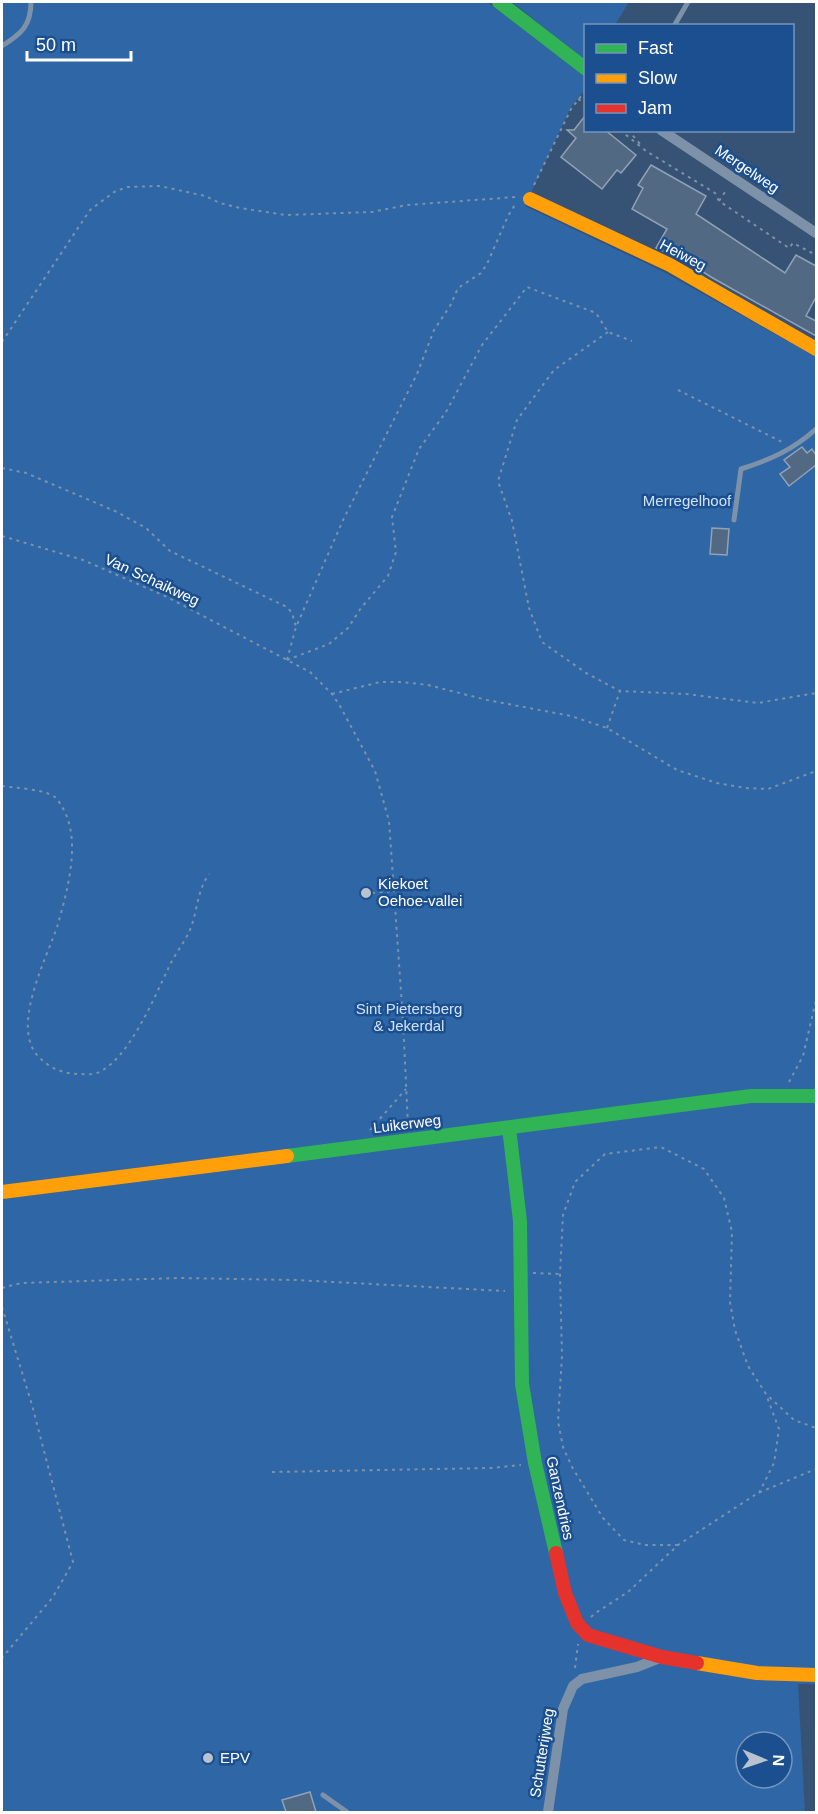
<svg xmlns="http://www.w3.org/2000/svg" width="818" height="1814" font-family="Helvetica,sans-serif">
<rect width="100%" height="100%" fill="#365274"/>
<!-- green -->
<path fill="#2f66a5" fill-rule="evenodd" d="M2,2H487L585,77V89L571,107L525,206L664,272L816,357V1684H798L805,1812H2ZM746,1742H782V1778H746Z
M512,2H629L615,25L586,26L585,60Z"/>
<!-- building -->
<path fill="#526984" stroke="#92a2b6" stroke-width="1.5" d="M585,116V130H605L636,155L621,173L617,170L602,189L561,157L576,138L567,130H574Z
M651,165L706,196L696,214L785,273L796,255L816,266V297L806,316L816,321V336L711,277L669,250L667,253L656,248L667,229L632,209L643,188L638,185Z
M802,447L807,453L812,449L816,455V465L789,486L780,474L790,467L784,460Z
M712,528L729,529L727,555L710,554Z
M310,1792L316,1812H286L282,1800Z"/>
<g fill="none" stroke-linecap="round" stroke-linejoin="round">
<!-- path -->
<path stroke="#7d92a8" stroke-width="2" stroke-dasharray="3 4.5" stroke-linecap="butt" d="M578,99L586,104
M620,130L646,151L715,193L719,201L789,248L793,243L816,255
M628,130L642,146
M534,185L571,109L586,90
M719,201L727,189
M608,332L554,370L517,420L498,481L512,521L529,608L542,642L586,673L620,691L686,694L758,703L816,693
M2,342L90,210L114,192L127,187L160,186L205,196L220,203L240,208L286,215L372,212L407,205L516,197
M678,390L782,442
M2,468L26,473L115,511L146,528L170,551L287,607L292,613L296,627
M2,536L83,560L165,596L310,672L332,694L340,706L375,771L389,821L403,1020L408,1126
M287,660L296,627L344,518L417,374L434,330L450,306L458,288L481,273L487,264L508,216L516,203
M287,660L329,644L348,628L361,608L388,576L396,552L392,517L419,449L446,412L482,345L527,287L596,313L608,332L632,341
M332,694L380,682H402L428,685L487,700L571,716L607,728L677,770L717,783L745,788L768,789L816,771
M607,728L620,691
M2,786C16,788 43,789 55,797C60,802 64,810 67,817C79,848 67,892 58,924C48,956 9,1028 39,1057C49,1068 64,1074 79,1074C85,1074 93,1075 97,1073C128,1061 154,998 168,969C173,957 182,946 188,934C198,914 196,892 209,874
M372,893L394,891
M789,1082L803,1056L816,1000
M370,1130L406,1089
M533,1273L560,1274
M2,1288L21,1283L179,1278L295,1280L505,1291
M2,1307L32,1405L73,1562L53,1597L2,1658
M272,1472L491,1468L521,1465
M759,1493L774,1463L779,1429L767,1397
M678,1545H645L624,1540L603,1518L572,1467L563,1447L558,1421L562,1356L560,1274L563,1215L575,1182L605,1154L661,1147L704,1169L724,1198L732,1232L730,1302L735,1330L748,1366L766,1394L794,1420L816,1428
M591,1617L597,1612L628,1592L678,1545L758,1493L816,1469
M575,1668L578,1644"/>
<!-- lane -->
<path stroke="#7d92a8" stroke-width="5" d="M674,26L688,2
M2,46C21,34 31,26 31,2
M734,520L741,469C770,460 794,449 816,429
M323,1795L347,1812"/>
<!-- street -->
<path stroke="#7d92a8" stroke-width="10" d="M661,130L816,233
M548,1812L563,1709L573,1686L582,1679L637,1667L662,1657"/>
<!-- fast -->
<path stroke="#30b455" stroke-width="14" d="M499,2L586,69
M509,1128L520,1221L522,1384L535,1463L556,1553
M287,1156L751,1096H816"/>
<!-- slow -->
<path stroke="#ff9f0a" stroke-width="14" d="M530,199L670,265L816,349
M2,1192L287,1156
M697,1663L757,1673L816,1675"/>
<!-- jam -->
<path stroke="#e5322d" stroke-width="14" d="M556,1553L565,1593L577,1623L588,1635L662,1657L697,1663"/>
</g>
<!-- markers -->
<g fill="#b9c2ce" stroke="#1b4f8f" stroke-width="2">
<circle cx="366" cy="893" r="6"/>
<circle cx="208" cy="1758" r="6"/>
</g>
<g text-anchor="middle" stroke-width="5" stroke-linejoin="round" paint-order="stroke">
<!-- street labels -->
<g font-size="15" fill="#fff" stroke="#1b4f8f">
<text transform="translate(747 169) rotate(34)" y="5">Mergelweg</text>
<text transform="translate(683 255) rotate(28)" y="5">Heiweg</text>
<text transform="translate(152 580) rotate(25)" y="5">Van Schaikweg</text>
<text transform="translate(407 1124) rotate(-7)" y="5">Luikerweg</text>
<text transform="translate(560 1498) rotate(78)" y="5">Ganzendries</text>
<text transform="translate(542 1753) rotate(-81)" y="5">Schutterijweg</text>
</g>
<!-- park labels -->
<g font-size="15" fill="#cfe3fa" stroke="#1b4f8f">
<text x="687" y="506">Merregelhoof</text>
<text x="409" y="1014">Sint Pietersberg<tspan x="409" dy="17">&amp; Jekerdal</tspan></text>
</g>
<!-- poi labels -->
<g font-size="15" fill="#fff" stroke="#1b4f8f" text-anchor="start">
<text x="378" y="889">Kiekoet<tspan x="378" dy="17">Oehoe-vallei</tspan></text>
<text x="220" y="1763">EPV</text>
</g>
</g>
<!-- border -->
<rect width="818" height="1814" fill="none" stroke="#ffffff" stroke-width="6"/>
<!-- legend -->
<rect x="584" y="24" width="210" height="108" fill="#1b4f8f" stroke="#7695bc" stroke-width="1.5"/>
<rect x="596" y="44" width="30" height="9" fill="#30b455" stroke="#7695bc" stroke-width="1.5"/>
<text x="638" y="54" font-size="18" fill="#ffffff">Fast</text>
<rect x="596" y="74" width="30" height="9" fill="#ff9f0a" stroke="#7695bc" stroke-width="1.5"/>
<text x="638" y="84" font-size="18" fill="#ffffff">Slow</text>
<rect x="596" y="104" width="30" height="9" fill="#e5322d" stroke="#7695bc" stroke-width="1.5"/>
<text x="638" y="114" font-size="18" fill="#ffffff">Jam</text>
<!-- north arrow -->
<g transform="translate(764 1760) rotate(92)"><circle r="28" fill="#1b4f8f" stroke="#7695bc" stroke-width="1.5"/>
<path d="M0-4.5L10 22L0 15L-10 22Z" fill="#b9c2ce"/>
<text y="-9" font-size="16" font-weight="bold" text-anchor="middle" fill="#ffffff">N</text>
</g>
<!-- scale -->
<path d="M27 51v9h104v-9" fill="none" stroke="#ffffff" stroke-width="3"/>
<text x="36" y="51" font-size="18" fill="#ffffff" stroke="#1b4f8f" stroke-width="4.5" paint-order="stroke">50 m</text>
</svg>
